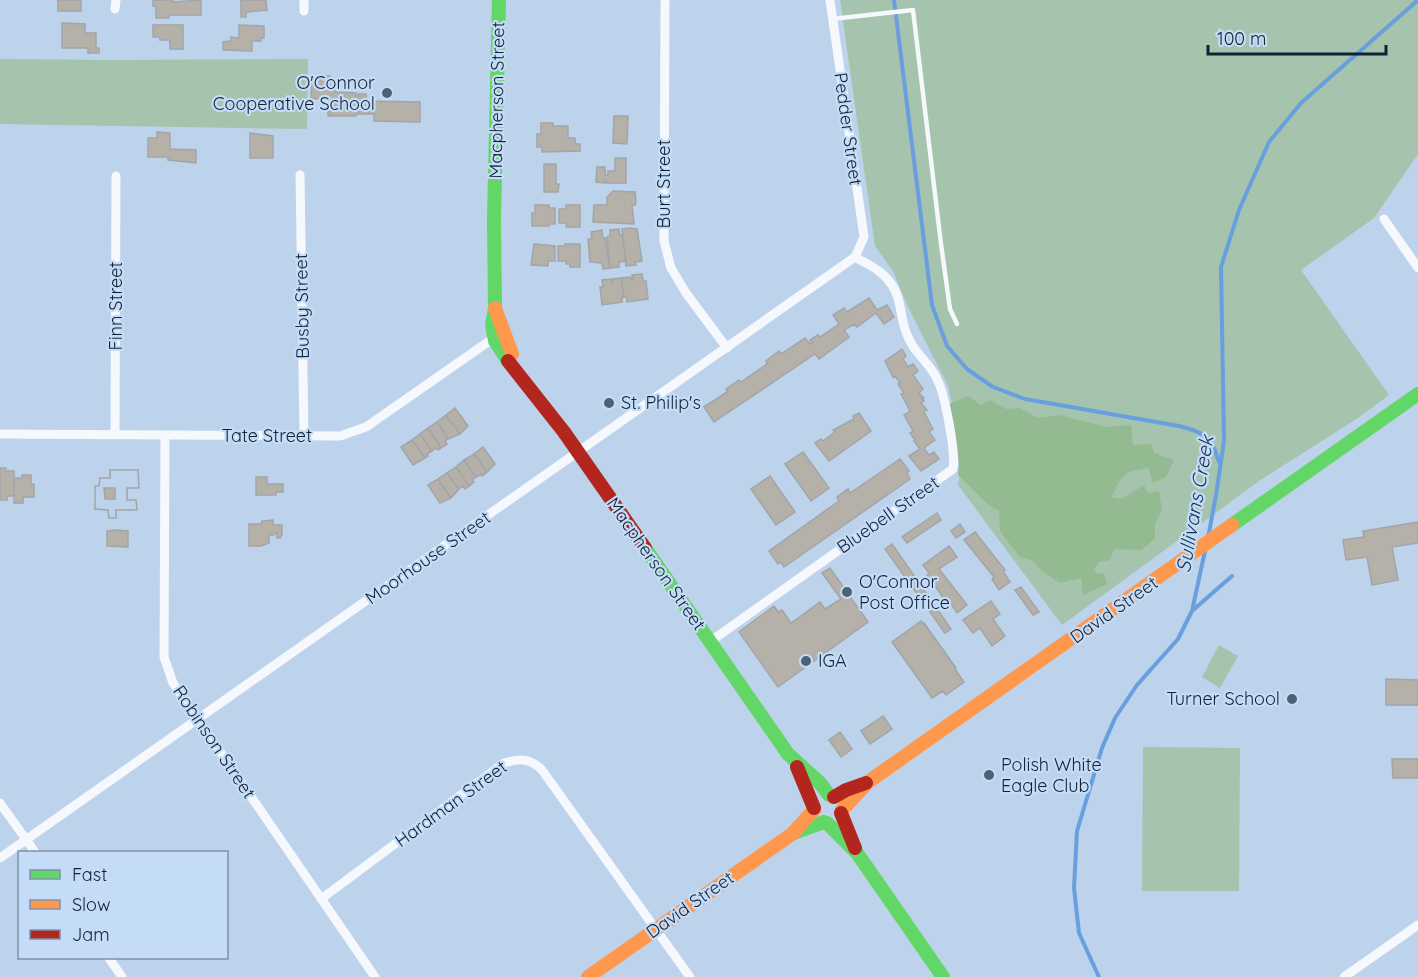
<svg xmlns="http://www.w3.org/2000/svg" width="1418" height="977" font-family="Quicksand,sans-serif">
<rect width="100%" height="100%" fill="#bdd2eb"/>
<!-- green -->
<path fill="#a6c3ad" d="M840,0H1418V154L1374,218L1301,270L1389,395L1358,418L1262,479L1062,625L958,485L962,465L961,445L948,386L908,307L893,271L875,246Z
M0,59L112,60L308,59L307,129L0,124Z
M1219,645L1238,656L1220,688L1202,677Z
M1143,747L1240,748L1239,891H1142Z"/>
<!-- forest -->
<path fill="#93ba91" d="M968,396L981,405L990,400L1006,409L1020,408L1038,418L1059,415L1107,427L1131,425L1133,445L1151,444L1154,453L1174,460L1166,477L1153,483L1148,467C1141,471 1135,469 1129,472C1120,476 1116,490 1111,497L1122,499L1144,485L1148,493L1159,491L1162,510L1155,524V539L1141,550L1114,549L1110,560L1099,562L1094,569L1097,574L1104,573L1107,584L1083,595L1081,578L1060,583L1043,572L1033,561L1020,557L1000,531L999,510L991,507L958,475L959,463L949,404Z"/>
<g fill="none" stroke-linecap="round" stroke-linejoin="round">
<!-- stream -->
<path stroke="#689fde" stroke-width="4" d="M894,0L932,305L947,346L967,369L993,387L1025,399L1179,426C1208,434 1211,436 1220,465
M1208,538L1216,495L1224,441L1221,267L1239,210L1269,142L1301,103L1418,0
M1192,611L1232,576
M1099,977L1079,933L1074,888L1077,831L1102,748L1115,718L1137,685L1178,639L1192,611L1205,551"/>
</g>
<!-- building -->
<path fill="#b5b1a9" stroke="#a2a5a7" stroke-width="1.5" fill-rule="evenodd" d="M58,0H81V11H58Z
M153,0H173V2L201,0V15H169V18H156V6H153Z
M241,0H266L267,10L246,12V17H241Z
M62,23L85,24V33H96V48H99V53H88V48H62Z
M153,25H183V49H170V40H160V37H153Z
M239,25L264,26V38H261V41H252V51L223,50V42L231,41V37L239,38Z
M330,76V85L336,92L356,93V99H358V94H366V101L420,102V122L374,121V114H358V108H356V116H328V107L320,99L311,98L312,77Z
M614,116H628L627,144L613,143Z
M541,123H553V126H568V138H575V144H580V151L542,152V147H537V134H541Z
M157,132L170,133V149L196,150V163L168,160V157H148V138H157Z
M250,133L273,136V158H250Z
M615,158H626V183H606L605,180V183L596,182L597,167H605V175H608V171H615Z
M544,164H556V184H559L558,192H544Z
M613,191L635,192L636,202L635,205H632L634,224L593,222L594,205H607V197Z
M535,205H549V208H555V224H549V226H532V213H535Z
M566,205H580V227H566L567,223H559V209H566Z
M629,228L637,229L642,261L635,262L636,265L626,266L622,229Z
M619,229L620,235H622L626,261L619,262V267L610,268L607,237L610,236V230Z
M602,230L603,238H605L610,268L603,269L602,263L590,262L588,239H592L591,232Z
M534,244L555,246V261H548V266L531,265Z
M565,244H580V267H570V264H566V261H558V246H565Z
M642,274L643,281H646L648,299L627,302L626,296L624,297L621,278L631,277V280L633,279L632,275Z
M621,278L624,297H622V302L602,305L600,287H603L602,280L611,279L612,283L613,282V279Z
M869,298L877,310L887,305L894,317L884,324L876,313L857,327L854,324L844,330L849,337L819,359L815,354L714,422L704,407L727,392L726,389L739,380L741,382L767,364L766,361L779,351L781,354L805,338L810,344L812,343L810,340L818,335L820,337L839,324L833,315L844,308L847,312Z
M902,349L906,356L903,359L908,367L913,364L918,371L913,375L923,389L919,393L924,398L922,399L924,401L921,403L927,410L924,412L933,429L929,432L935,440L925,447V450L929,455L934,452L939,459L921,471L909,456L920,449L914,441L915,440L910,433L913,431L904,415L910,411L901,394L904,393L898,384L900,383L895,376L893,377L885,361Z
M455,408L468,426L460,434L446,415Z
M859,413L871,431L829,461L815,443L821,439L823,441L835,432L833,430L854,419L853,416Z
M446,415L460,434L448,439L437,422Z
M437,422L448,439L445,441L447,444L441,448L428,428Z
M428,428L441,448L438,450L436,448L432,451L420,434Z
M420,434L432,451L427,454L428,456L425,458L412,440Z
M412,440L425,458L413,465L401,447Z
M483,447L495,464L487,472L474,454Z
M803,452L829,488L811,501L785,464Z
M474,454L487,472L482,476L481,474L476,477L464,460Z
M900,459L909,471L907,473L910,479L784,567L781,562L778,564L769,551L839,501L837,497L848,489L850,493Z
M464,460L476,477L472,480L474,482L469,486L456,467Z
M456,467L469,486L465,489L463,486L459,489L447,473Z
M0,468H6V471H14V496H7V500H0Z
M110,470H138L139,488H127V500H136L137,510H116V518H109L108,510L95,509V486H99L100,478H110ZM104,488H115V499H105Z
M110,470H138L139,488H127V500H136L137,510H116V518H109L108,510L95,509V486H99L100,478H110Z
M447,473L459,489L451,498L438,479Z
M22,475H31V484H34V497H23V503H14V478H22Z
M770,476L795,512L776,525L751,489Z
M256,477H267V484H283V492H276V495H256Z
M438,479L451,498L440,503L428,485Z
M937,513L941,520L907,543L902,537Z
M273,520V525H282V534L280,538H277V532L274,535H269V543L261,546H249V524H261L262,521Z
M1418,522V543L1392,547L1398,580L1372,585L1367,557L1346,560L1343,540L1364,537L1363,531Z
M960,524L965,532L956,538L951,531Z
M115,530L128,531V547L107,546V531Z
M975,532L1005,570L1003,571L1010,582L999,590L992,579L994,577L964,540Z
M892,544L951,629L945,633L885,549Z
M949,546L957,557L939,569L967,605L957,613L950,602L948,604L927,575L929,573L923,565Z
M830,568L868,622L778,687L739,632L774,606L778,612L782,610L791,623L820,602L825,609L841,599L822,573Z
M1021,587L1039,612L1033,615L1015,590Z
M991,601L1000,614L993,619L1005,636L992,646L980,628L973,633L963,620Z
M921,621L923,624L924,623L956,668L955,669L964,682L946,695L943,691L932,698L892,642Z
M1386,679L1418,680V705H1386Z
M883,716L892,729L870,744L861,731Z
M840,732L852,749L841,757L829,740Z
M1392,759H1418V778H1393Z"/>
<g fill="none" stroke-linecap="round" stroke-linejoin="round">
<!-- lane -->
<path stroke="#f5f8fc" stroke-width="4.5" d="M832,19L913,10L941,244L950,309L957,324"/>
<!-- street -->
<path stroke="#f5f8fc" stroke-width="9" d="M665,0L664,241L671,268L686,293L727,348
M115,9L116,0
M304,11V0
M300,175L304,436
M1384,219L1418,268
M0,434L340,436L366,427L498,335
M115,435L116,176
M165,435L164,657L173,683L375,977
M711,641L953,469C956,453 945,394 937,379C930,363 914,353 908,337C899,319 903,297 889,281C881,270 867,264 855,257
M0,803L35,852
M0,858L855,257L864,237L830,0
M321,899L504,763C520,758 530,758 542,770L690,977
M109,958L122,977
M1344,977L1418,925"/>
<!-- fast -->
<path stroke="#63d668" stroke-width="14" d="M499,0L494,219L495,308L492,325L495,341L508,361
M1232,525L1418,394
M645,548L788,754L820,783L829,795
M827,823L857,853L943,977
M794,833L824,822"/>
<!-- slow -->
<path stroke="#ff974d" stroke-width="14" d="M495,308L512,354
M842,810L868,782L1232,525
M588,977L792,834L814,810"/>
<!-- jam -->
<path stroke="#b3261e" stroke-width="14" d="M508,361L564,432L645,548
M797,767L814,808
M834,797L846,790L866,783
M841,813L855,848"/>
</g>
<!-- markers -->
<g fill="#4e6073" stroke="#c5dcf8" stroke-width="2">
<circle cx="387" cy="93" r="6"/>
<circle cx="609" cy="403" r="6"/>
<circle cx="847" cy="592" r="6"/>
<circle cx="806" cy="661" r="6"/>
<circle cx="1292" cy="699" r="6"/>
<circle cx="989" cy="775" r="6"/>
</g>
<g text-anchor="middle" stroke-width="4.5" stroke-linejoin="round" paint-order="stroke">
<!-- poi labels -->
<g font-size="18" fill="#132233" stroke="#c5dcf8" text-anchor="start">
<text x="375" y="89" text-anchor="end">O'Connor<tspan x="375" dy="21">Cooperative School</tspan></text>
<text x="621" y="409">St. Philip's</text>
<text x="859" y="588">O'Connor<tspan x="859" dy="21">Post Office</tspan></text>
<text x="818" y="667">IGA</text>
<text x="1280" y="705" text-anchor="end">Turner School</text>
<text x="1001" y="771">Polish White<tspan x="1001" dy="21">Eagle Club</tspan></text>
</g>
<!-- street labels -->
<g font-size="18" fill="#132233" stroke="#c5dcf8">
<text transform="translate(497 100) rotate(-89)" y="6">Macpherson Street</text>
<text transform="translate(848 129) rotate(82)" y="6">Pedder Street</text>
<text transform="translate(664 184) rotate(-90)" y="6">Burt Street</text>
<text transform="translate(116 306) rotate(-90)" y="6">Finn Street</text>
<text transform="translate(302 306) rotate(-91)" y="6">Busby Street</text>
<text x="267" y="442">Tate Street</text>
<text transform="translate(888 515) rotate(-35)" y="6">Bluebell Street</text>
<text transform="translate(428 558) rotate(-35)" y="6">Moorhouse Street</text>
<text transform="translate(656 564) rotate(55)" y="6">Macpherson Street</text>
<text transform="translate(1114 610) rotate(-35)" y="6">David Street</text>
<text transform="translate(214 742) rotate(56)" y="6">Robinson Street</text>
<text transform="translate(451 804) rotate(-36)" y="6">Hardman Street</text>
<text transform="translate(690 905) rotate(-35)" y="6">David Street</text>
</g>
<!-- water labels -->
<g font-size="20" font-style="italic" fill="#153252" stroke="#c5dcf8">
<text transform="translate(1195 504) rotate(-80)" y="7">Sullivans Creek</text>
</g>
</g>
<!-- legend -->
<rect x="18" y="851" width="210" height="108" fill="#c5dcf8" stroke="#7e92a9" stroke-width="1.5"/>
<rect x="30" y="870" width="30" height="9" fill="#63d668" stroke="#7e92a9" stroke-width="1.5"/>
<text x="72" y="881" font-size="18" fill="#132233">Fast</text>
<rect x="30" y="900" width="30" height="9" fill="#ff974d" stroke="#7e92a9" stroke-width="1.5"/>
<text x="72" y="911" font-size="18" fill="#132233">Slow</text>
<rect x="30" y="930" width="30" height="9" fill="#b3261e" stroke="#7e92a9" stroke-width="1.5"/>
<text x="72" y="941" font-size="18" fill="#132233">Jam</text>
<!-- scale -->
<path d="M1208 45v9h178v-9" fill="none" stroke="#132233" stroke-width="3"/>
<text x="1217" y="45" font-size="18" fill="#132233" stroke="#c5dcf8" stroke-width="4.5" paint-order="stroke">100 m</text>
</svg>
